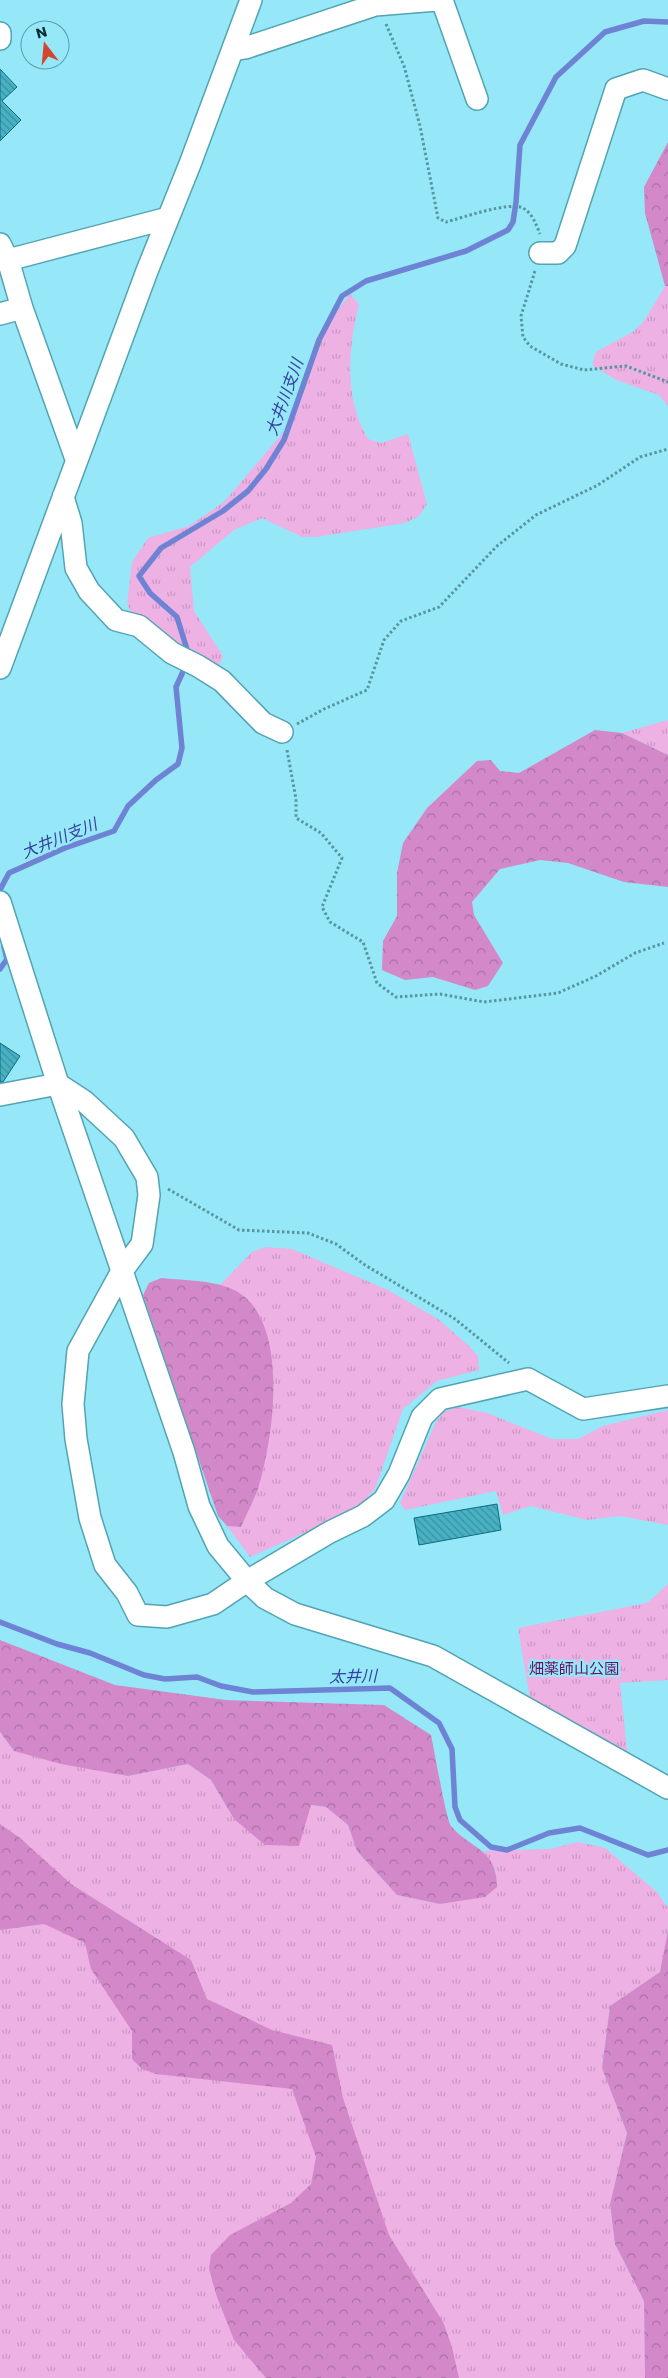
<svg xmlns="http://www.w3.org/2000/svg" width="668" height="2378" font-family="Poppins,'Noto Sans JP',sans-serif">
<defs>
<pattern id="grass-tufts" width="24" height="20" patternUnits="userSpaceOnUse" patternTransform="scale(1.25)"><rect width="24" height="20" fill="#edb1e4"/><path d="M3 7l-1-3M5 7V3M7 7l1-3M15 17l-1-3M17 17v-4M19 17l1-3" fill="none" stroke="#ca98c4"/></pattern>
<pattern id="forest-crowns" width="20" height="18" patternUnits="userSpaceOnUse" patternTransform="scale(1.25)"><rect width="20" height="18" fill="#d389c9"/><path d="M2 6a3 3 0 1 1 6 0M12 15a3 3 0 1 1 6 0" fill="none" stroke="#a970a4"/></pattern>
<pattern id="building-back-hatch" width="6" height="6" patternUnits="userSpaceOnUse" patternTransform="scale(1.25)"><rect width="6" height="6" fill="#48b1c4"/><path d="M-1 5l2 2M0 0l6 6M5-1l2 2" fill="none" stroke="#3a90a0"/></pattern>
</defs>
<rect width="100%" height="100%" fill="#96e8f8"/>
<!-- grass -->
<path fill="url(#grass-tufts)" d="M665,286H668V406L659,395L616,380L592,365L596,352L634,331L644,321Z
M350,294L359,304C348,348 344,399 368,439L381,443L408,434L427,504L419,516L405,523L316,537H302L262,518L234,530L190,567L194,611L223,656L218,668L139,629L127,604L132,562L148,538L189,526L224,502L292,422L316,339Z
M668,720V755L622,733Z
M265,1247L292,1249L388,1290L438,1319L469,1346L478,1356L479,1370L437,1381L403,1409L375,1489L354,1511L250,1557L227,1526L241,1527L246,1298L220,1285L252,1252Z
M459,1407L487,1413L552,1439H578L603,1426L668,1410V1525L620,1516L587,1520L531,1506L503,1515L496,1491L405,1510L400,1503L436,1422L445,1411Z
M668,1584V1680L620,1683L628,1759L531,1705L518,1628L647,1603Z
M0,1732L14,1751L128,1776L188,1764L211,1780L234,1819L311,1805L326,1807L348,1825L357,1851L397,1895L440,1904L497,1873L483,1851L550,1849L578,1842L605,1848L657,1892L668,1908V1930L660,1972L610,2006L602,2068L627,2133L610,2204L615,2244L644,2301L645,2378H0Z"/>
<!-- forest -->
<path fill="url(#forest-crowns)" d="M668,142V286H665L645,213L644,187Z
M595,730L622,733L668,755V887L624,882L568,863L540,860L500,869L472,902L474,915L503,963L488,986L475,990L433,977L405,980L382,970L383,941L397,916V873L403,843L427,808L477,761L491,760L500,771L519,773Z
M161,1278C188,1281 225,1279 246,1298C288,1336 273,1440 258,1489C253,1502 246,1515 241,1527L227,1526L218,1516L143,1295L149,1283Z
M0,1640L115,1685L226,1700L384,1705L431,1735C434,1748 446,1819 451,1826C470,1849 497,1848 497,1887L485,1897L440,1904L397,1895L357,1851L348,1825L326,1807L311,1805L299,1846L265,1845L234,1819L211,1780L188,1764L128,1776L61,1764L14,1751L0,1732Z
M0,1824L20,1838L71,1884L191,1960L207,1999L272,2030L332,2045L343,2098L389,2235L443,2322L452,2347L459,2378H266L234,2340L217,2297L209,2269L211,2255L230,2235L291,2203L311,2184L316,2157L292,2089L156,2074L142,2069L132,2059V2031L91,1969L85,1943L44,1924L0,1930Z
M668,1930V2378H645L644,2301L615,2244L610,2204L627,2133L602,2068L610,2006L660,1972Z"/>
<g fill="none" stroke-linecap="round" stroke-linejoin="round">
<!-- stream -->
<path stroke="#6e83d4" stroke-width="5.5" d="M189,656L177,617L150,593L139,576L161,548L223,511L248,491L266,469L284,440L319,340L342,296L366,281L466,251L508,230L513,222L516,202L520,145L556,77L605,32L644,21L668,22
M0,890L9,873L65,848L114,831L128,806L156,780L178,764L182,748L176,687L186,665
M0,969L7,959L4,947
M0,1622L57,1644L90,1653L144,1675L165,1679L197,1677L221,1686L253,1692L390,1688L439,1723L452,1749L455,1807L460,1820L491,1847L507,1850L549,1833L580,1828L648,1855L668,1850"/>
</g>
<!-- building -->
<path fill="url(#building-back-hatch)" stroke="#0c6d7c" d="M0,69L17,87L2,101L21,120L0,141Z
M0,1043L20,1056L3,1082H0Z
M497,1504L501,1530L419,1545L414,1518Z"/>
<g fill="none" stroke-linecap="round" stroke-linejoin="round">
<defs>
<path id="minor" d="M442,0L477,99
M0,33V39
M233,50L245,48L375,5L437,0
M0,244L8,260L22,308L76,459
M540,253H558L565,246L616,89L643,80L668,89
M8,260L168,218
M0,314L22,308
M63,497L71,523L76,568L89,591L116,620L139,626L172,653L198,666L222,681L263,723L282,732
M0,668L147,271L190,164L251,0
M0,902L58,1084L184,1452L199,1506L218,1546L247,1581L265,1598L295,1614L433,1656L668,1788
M0,1095L58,1084L84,1101L124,1138L147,1177L149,1195L142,1244L122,1271L78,1351L73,1404L76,1439L90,1518L105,1565L127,1593L138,1615L167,1617L213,1604L247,1581L330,1532L363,1516L384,1500L399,1474L422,1417L440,1399L528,1379L583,1409L668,1396"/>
</defs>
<!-- minor casing -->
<use href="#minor" stroke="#52a4b4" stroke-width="24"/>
<!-- path -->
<path stroke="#5795a1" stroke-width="3" stroke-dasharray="2.5 2.5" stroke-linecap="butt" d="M386,24L404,66L420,126L438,218L446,222C462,218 509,201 523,208C532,213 536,224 540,234
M535,271L521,316L523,337L530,346L561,364L584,370L626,366L668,382
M297,724L324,709L367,690L384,640L401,621L439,607L497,546L536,515L598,485L640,457L668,449
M287,750L296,799V818L321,833L342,858L322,907L330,922L363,942L377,983L396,997L440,994L484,1002L558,993L596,976L635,953L664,943
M168,1189L239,1230L308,1233L336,1244L365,1265L455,1319L509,1363"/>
<!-- minor -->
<use href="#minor" stroke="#fff" stroke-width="21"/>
</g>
<g text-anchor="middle" stroke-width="4.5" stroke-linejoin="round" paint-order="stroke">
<!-- park labels -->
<g font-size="15" fill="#6b1165" stroke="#96e8f8">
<text x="574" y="1674">畑薬師山公園</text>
</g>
<!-- water labels -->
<g font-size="16" font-style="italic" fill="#3341a0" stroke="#96e8f8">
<text transform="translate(284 397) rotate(-70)" y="6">大井川支川</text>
<text transform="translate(59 838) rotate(-22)" y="6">大井川支川</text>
<text transform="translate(353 1676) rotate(-1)" y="6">太井川</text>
</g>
</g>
<!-- north arrow -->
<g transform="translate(45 45) rotate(344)"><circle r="24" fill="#96e8f8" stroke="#5c9ca8"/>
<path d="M0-4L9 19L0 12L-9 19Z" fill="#d24630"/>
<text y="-8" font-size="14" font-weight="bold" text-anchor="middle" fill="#062b31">N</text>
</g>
</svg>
